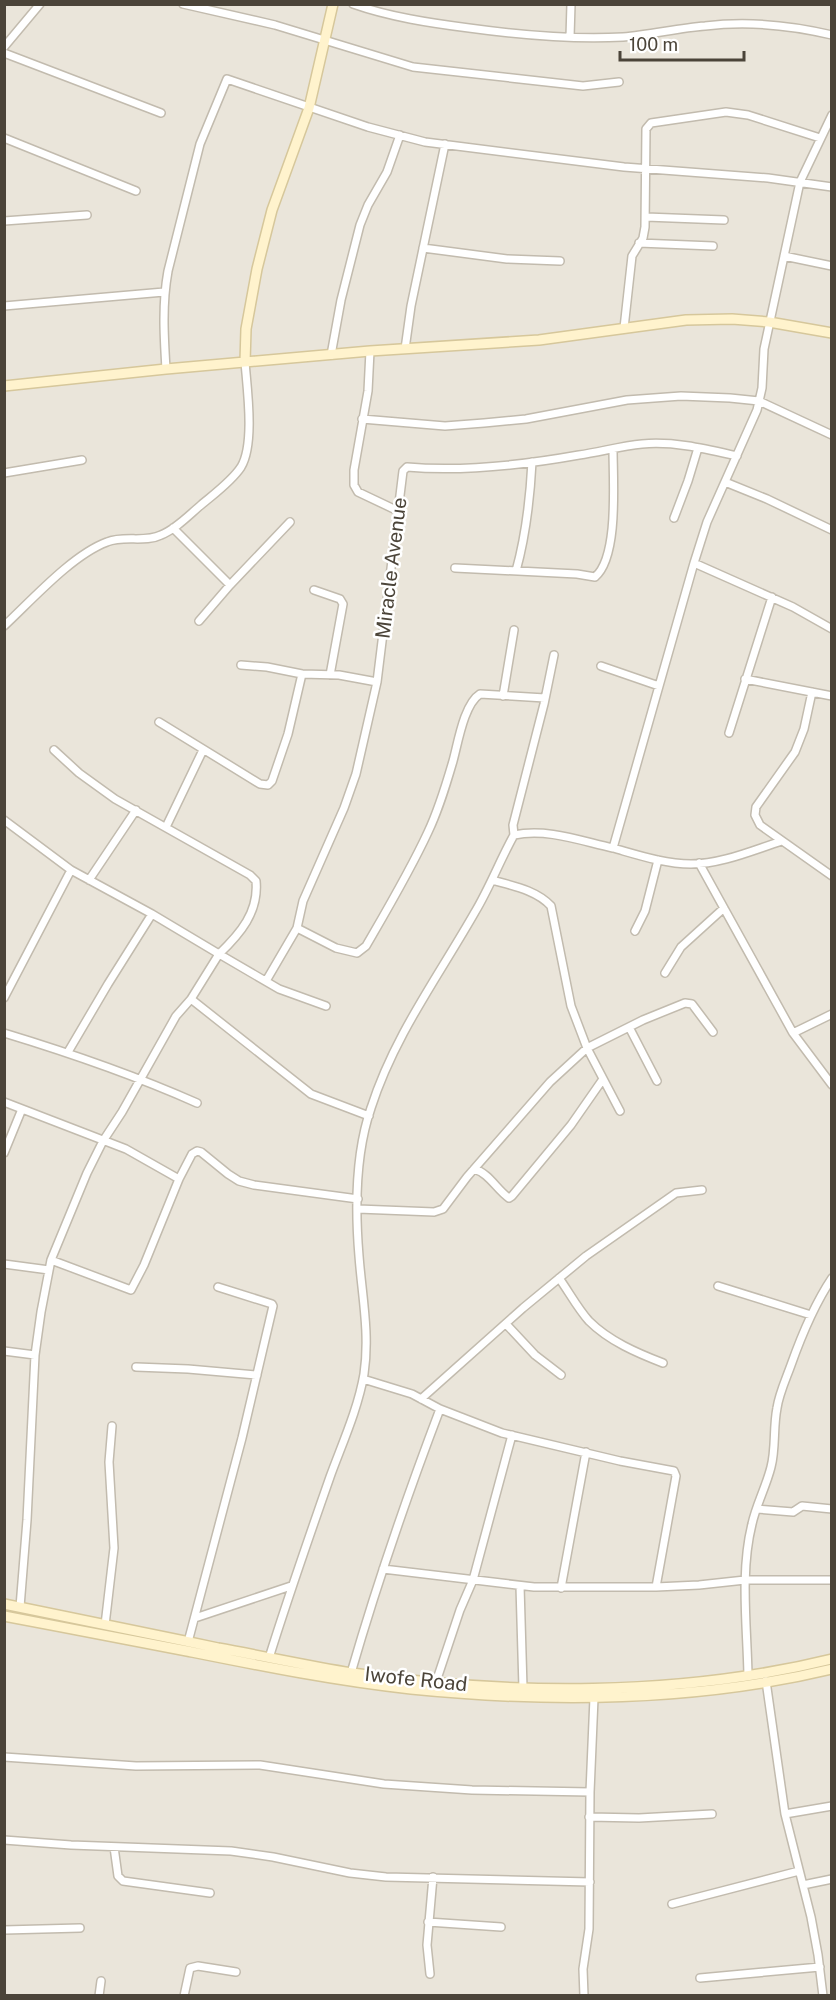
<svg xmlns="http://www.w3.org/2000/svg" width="836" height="2000" font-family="'Public Sans',sans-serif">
<rect width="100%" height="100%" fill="#f6f3ec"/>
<!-- residential -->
<path fill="#eae5da" d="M5,5H831V1995H5Z"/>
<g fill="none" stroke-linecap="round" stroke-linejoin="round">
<defs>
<path id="street" d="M183,4L275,25L413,67L583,86L619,82
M353,4C390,17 430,23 469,28C520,35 572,40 623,37C650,35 678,28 705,26C747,21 790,25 832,35
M570,37L571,4
M4,47L40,4
M4,53L161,113
M4,138L136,191
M646,217L724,220
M4,221L87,215
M639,243L713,246
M423,248L507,259L560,261
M784,256L832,266
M4,306L164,292
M624,328L632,256L643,238L645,227L646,129L651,123L726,112L748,115L820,138
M405,349L411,306L445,144
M370,351L368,391L354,470V485L358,492L398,511
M331,355L341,300L360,225L368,205L387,172L400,135
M166,369C164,336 162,304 168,271L200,144L227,79L368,127L425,142L624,167L768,178L832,187
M362,419L445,426L484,423L526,419L627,400L681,396L730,398L759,401L832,435
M4,473L82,460
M725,482L767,499L832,530
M674,518L688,481L698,448
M173,528L230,585L290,522
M694,563L793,607L832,629
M455,568L577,574L595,577C619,557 613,480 613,449
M516,571C526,535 530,500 532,462
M314,590L340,599L343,604L330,675
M199,621L230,585
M4,626C32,600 72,555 107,542C124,535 145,543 161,535C176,529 189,515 201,505C214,494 232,481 241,467C255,444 247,388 245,362
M241,665L267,667L302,674L339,675L377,682
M601,666L659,686
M745,679L832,696
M812,692L804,729L795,752L756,807L755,815L760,825L832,876
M503,696L514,630
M159,722L260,784L268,785L272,781L288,734L302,674
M729,733L772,597
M54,750L79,773L115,799L250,875L256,881C259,912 240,934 219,954L279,989L326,1006
M4,820L71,870L152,914L219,954L191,999L311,1094L369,1116
M166,827L203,750
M514,835L513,825L544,704L554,655
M613,848C638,855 665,864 691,864C722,864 753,850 782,841
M699,863L793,1033L832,1085
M89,880L136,810
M492,880C513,886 536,890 551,906L571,1006L587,1048L620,1111
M297,928L336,948L357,953L366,946C388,908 410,871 428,832C439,809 446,785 453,761C458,743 464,704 480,694L545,698
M635,931L645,911L658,860
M665,973L681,947L724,908
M266,981L297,928L303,901L344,808L356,774L377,682L403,471L407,467C464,472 523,465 579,455C600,452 621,446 642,444C674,441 706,449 737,456
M4,998L71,870
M629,1027L657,1081
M4,1033C70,1053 134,1075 197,1103
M793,1033L832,1014
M68,1052L108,984L152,914
M4,1102L126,1149L179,1179
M4,1153L22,1109
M474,1169C489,1173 497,1190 509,1198L512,1196L571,1125L603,1079
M358,1209L434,1212L443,1209L467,1177L550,1082L587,1048L643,1020L685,1003L692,1004L713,1032
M51,1260L131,1290L144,1265L179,1179L192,1154L197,1151L201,1152L228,1174L239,1181L254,1185L358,1199
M4,1264L49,1270
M559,1278C569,1292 578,1309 589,1321C609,1341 637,1353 663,1363
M718,1286L811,1315
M506,1324L535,1355L561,1375
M4,1351L35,1355
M136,1367L188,1369L257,1375
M363,1379L412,1394L440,1409L502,1433L620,1461L674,1471L676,1476L656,1587
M421,1399L523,1308L586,1256L676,1193L702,1190
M757,1509L793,1512L802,1506L832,1509
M383,1569L534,1587H656L699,1585L745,1580H832
M520,1586L523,1688
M561,1588L586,1452
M20,1607L27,1520L35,1355L41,1312L51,1260L87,1173L103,1141L122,1112L176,1016L191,999
M195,1618L291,1586
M105,1625L114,1548L109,1462L112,1426
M188,1642L242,1438L273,1306L272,1304L218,1287
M269,1658C288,1597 309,1537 330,1477C342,1444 358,1409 364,1374C370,1334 362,1296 359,1256C355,1208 355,1154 371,1108C394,1036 438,977 475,912C490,887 500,860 514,835C547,828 581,841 613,848L694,563L707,522L757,410L762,388L764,349L800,182L832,115
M351,1673C377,1583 407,1496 440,1409
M748,1675C747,1625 740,1572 752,1524C756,1505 766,1487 771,1467C776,1448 773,1428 777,1408C779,1394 786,1379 791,1365C802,1334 814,1305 832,1278
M766,1681L785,1814L811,1917L818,1955L823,1996
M436,1682L460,1610L473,1580L512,1435
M4,1757L136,1766L260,1765L384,1784L472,1790L590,1792
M785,1814L832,1806
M589,1817L639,1818L712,1814
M4,1840L71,1845L231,1851L273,1857L350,1873L386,1877L590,1882
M114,1847L118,1876L123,1881L210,1893
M803,1885L832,1879
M672,1904L799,1871
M428,1922L501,1927
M4,1930L80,1928
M430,1974L427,1945L433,1877
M700,1978L820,1967
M99,1996L101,1981
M184,1996L190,1968L198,1966L236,1972
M584,1996L583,1969L589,1929L590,1792L594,1698"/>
<path id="secondary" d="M245,362L246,329L257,269L272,210L309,108L333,4
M4,386L166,369L370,351L539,340L686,320L732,319L769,322L832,333
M4,1604C76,1619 147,1633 218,1648C263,1656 308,1666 352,1673C509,1695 678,1697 832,1659
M4,1616C65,1628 127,1639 187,1651C262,1666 336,1681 411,1689C550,1703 695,1702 832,1669"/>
</defs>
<!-- street casing -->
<use href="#street" stroke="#c2bbae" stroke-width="10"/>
<!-- secondary casing -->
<use href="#secondary" stroke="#d6c79b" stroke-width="12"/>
<!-- street -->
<use href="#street" stroke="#fff" stroke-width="7"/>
<!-- secondary -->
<use href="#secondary" stroke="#fff3cd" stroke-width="9"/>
</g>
<g text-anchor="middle" stroke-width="5" stroke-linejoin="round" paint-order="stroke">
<!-- street labels -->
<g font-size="20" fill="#4b4439" stroke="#fff">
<text transform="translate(391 568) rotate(-83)" y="7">Miracle Avenue</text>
<text transform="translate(416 1679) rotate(6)" y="7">Iwofe Road</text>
</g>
</g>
<!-- border -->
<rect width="836" height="2000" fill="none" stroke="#4b4439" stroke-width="12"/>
<!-- scale -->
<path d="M620 51v9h124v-9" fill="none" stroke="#4b4439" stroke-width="3"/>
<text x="629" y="51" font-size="18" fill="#4b4439" stroke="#ffffff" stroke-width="4.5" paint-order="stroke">100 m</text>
</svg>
